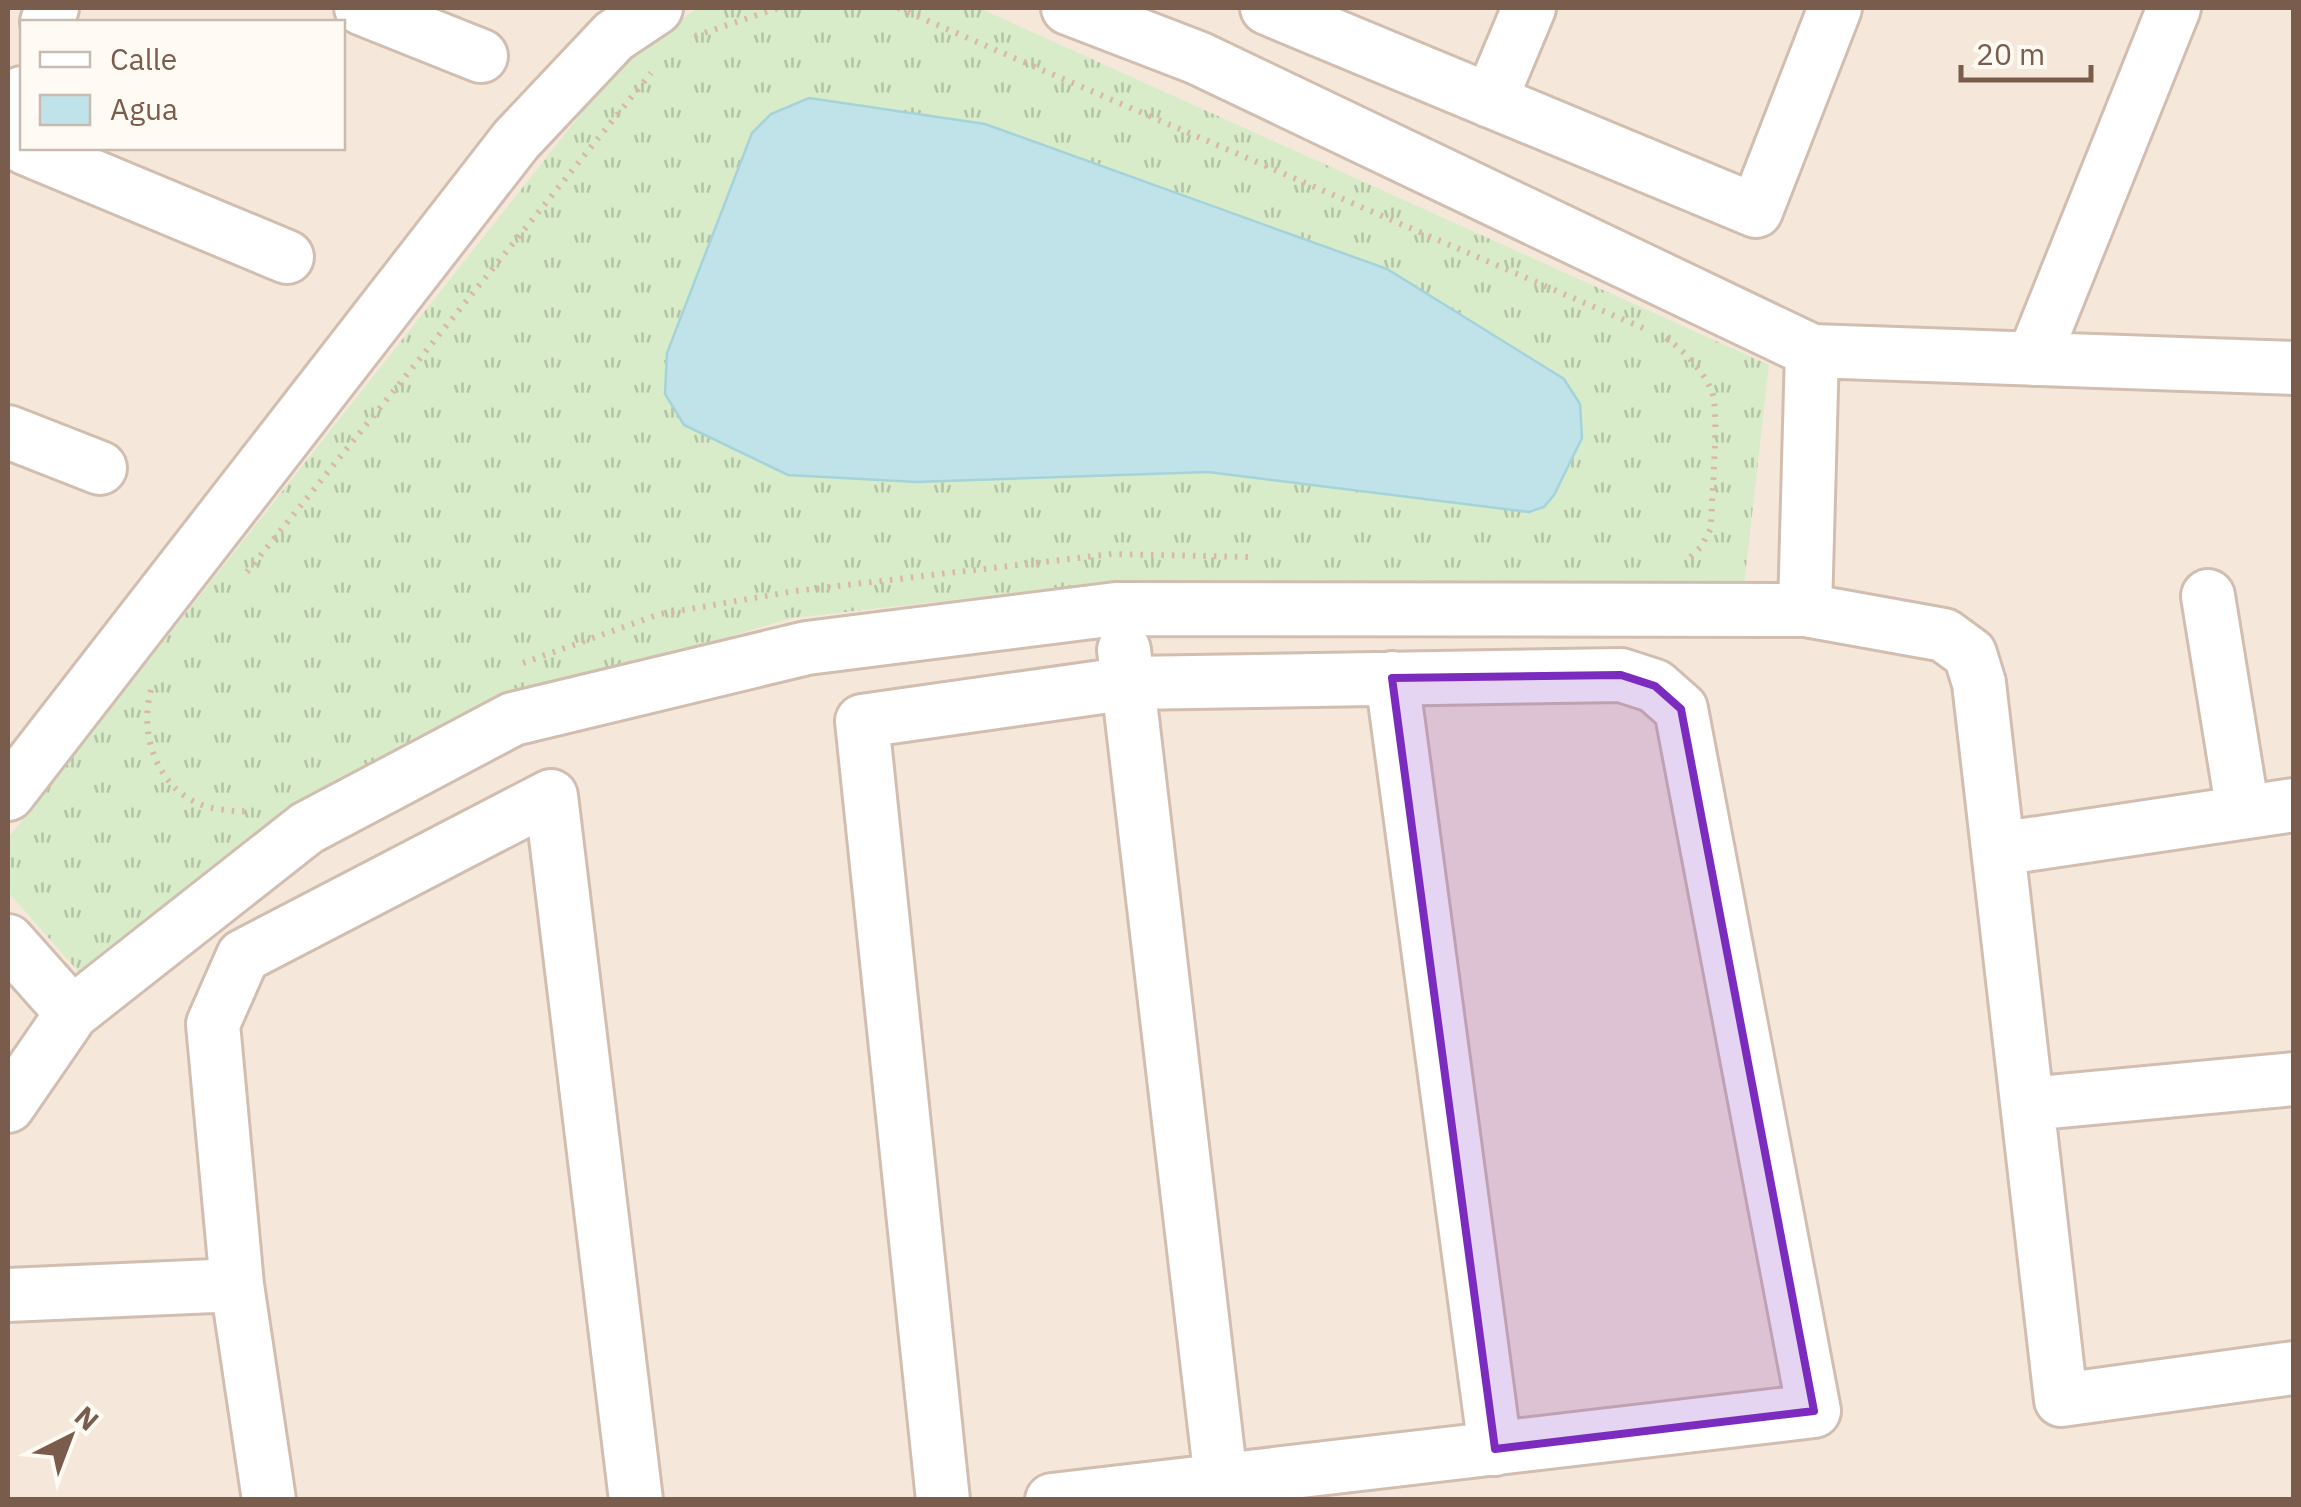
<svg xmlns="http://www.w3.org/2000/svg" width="2301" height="1507" font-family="'IBM Plex Sans',sans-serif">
<defs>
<pattern id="grass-tufts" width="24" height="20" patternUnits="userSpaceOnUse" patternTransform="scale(2.5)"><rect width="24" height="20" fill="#d8ecc9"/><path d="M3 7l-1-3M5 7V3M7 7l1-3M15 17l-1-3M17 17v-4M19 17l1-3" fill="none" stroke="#b4c2a5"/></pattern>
</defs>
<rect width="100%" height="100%" fill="#fdf6ec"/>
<!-- residential -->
<path fill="#f5e8da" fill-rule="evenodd" d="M8,8H2293V1499L8,1500ZM22,22H342V148H22Z"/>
<!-- grass -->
<path fill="url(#grass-tufts)" d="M698,8H979L1769,365L1744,585L1115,582L792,618L509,701L84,978L8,892V838L625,58Z"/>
<!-- water -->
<path fill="#bfe3e8" stroke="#a5d3da" stroke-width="2.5" d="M809,98L985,124L1387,269L1564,379L1580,404L1582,438L1554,495L1544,507L1529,512L1208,472L916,482L788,475L684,425L665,394L667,353L752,133L771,114Z"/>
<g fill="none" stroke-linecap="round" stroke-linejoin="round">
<defs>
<path id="minor" d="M361,8L481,56
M1068,8L1198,58L1812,351L2294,368
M1267,8L1756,211L1835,8
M47,22L52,8
M1490,101L1529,8
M8,136L22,93
M25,148L287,257
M2033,359L2174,8
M8,432L100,468
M2208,596L2243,812
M1805,610L1812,351
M1124,650L1221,1480
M1392,678L1495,1449
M8,794L516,140L614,36L656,8
M1998,849L2294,805
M8,941L72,1013
M2027,1104L2294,1079
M8,1106L72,1013L307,828L513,719L807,648L1116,609L1805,610L1944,635L1970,654L1979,683L2061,1400L2294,1368
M8,1295L237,1285
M269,1500L237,1285L213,1024L243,956L551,796L636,1500
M943,1500L862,721L1130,683L1621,675L1655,686L1681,709L1814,1411L1052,1500"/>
</defs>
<!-- minor casing -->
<use href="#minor" stroke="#d1beb0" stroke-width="58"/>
<!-- path -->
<path stroke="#d9b8a5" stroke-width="6" stroke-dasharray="2.5 8" stroke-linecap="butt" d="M898,8L1650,331
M695,36L778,8
M1666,338C1685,352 1703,370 1712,392C1720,412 1711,501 1711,528L1701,547L1685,562
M247,572L651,73
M523,663L660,614L795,591L1112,554L1248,557
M151,690C137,739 162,801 218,809C229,810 239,813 250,810"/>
<!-- minor -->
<use href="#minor" stroke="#fff" stroke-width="52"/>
</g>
<!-- marked area -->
<path fill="#7b2cbf" fill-opacity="0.2" stroke="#7b2cbf" stroke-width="8" stroke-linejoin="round" d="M1621,675L1655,686L1681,709L1814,1411L1495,1449L1392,678Z"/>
<!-- border -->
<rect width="2301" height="1507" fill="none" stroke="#7a5c4d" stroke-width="20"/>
<!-- legend -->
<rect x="20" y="20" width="325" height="130" fill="#fffaf3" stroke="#cabbb1" stroke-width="2.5"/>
<rect x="40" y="52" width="50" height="15" fill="#ffffff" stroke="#cabbb1" stroke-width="2.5"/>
<text x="110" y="70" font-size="30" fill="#7a5c4d">Calle</text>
<rect x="40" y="95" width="50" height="30" fill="#bfe3e8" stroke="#cabbb1" stroke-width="2.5"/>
<text x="110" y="120" font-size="30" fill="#7a5c4d">Agua</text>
<!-- north arrow -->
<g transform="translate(70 1437) rotate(42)" stroke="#fffaf3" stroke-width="8" paint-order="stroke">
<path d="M0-8L18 38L0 25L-18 38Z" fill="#7a5c4d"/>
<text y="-15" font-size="28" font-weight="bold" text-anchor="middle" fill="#7a5c4d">N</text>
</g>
<!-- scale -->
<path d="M1961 65v15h130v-15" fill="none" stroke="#7a5c4d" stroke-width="5"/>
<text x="1976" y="65" font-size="30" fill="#7a5c4d" stroke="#fffaf3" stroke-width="8" paint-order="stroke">20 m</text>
</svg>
